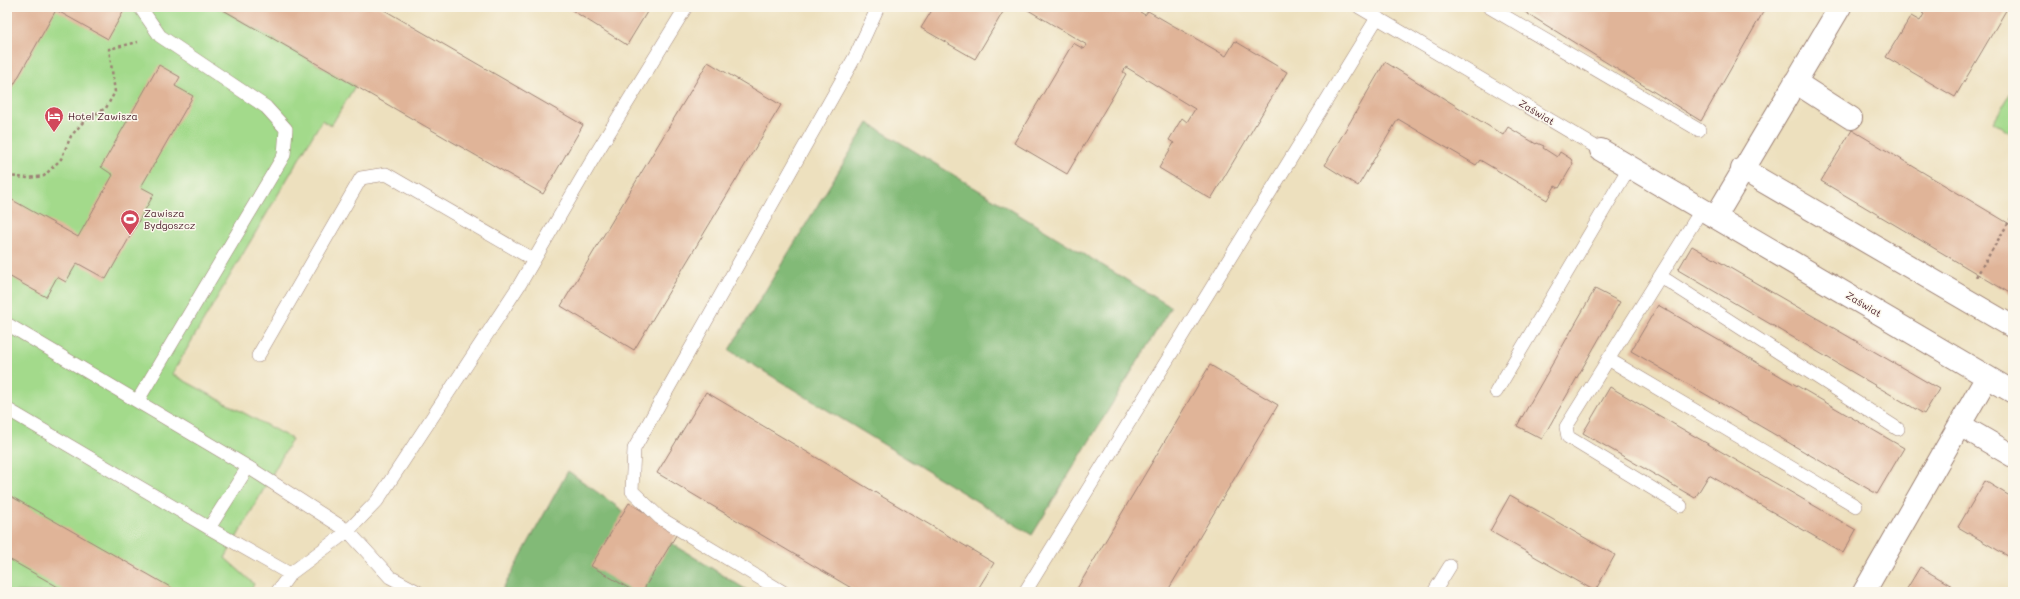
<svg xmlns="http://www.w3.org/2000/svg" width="2020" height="599" font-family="Mali,sans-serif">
<rect width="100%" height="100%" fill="#fbf7ec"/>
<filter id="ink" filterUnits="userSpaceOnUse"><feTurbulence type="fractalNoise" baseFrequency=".025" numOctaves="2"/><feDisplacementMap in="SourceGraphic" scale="8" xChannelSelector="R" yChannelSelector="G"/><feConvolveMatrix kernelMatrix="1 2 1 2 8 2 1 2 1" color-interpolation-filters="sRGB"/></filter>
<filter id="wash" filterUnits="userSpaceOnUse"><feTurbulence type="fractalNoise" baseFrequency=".012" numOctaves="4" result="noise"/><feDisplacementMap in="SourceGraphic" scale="16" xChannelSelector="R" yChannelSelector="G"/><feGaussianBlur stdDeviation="0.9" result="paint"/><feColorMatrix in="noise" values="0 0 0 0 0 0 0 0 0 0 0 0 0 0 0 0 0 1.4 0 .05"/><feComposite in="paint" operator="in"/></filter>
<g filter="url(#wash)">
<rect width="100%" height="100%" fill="#ede0be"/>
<!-- green -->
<path fill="#a3da8b" stroke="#767c5b" d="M7,7H218L355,86L331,126L322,120L172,374L292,439L225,558L254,584L250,592H7Z
M2013,90V135L1993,122Z"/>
<!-- forest -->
<path fill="#82ba77" stroke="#666c51" d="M868,123L1171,307L1032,535L729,350Z
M568,471L644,526L750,592H501Z"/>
<g id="blocks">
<!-- building -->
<path fill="#e0b498" d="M7,7H126L108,39L56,10L7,97Z
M218,7H379L583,125L543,194Z
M567,7H650L627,45Z
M934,7H1006L975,59L921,28Z
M1023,7H1132L1145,15L1148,11L1226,56L1235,41L1287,72L1211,199L1159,168L1174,143L1169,140L1182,118L1187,122L1195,109L1126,67L1123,72L1126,74L1067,174L1014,143L1073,43L1084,49L1087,45Z
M1521,7H1766L1701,121L1520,9Z
M1925,7H2008L1955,97L1886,57L1911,16L1920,21L1924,14L1922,13Z
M708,62L781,105L634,350L561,306Z
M1385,62L1503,135L1508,127L1536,144L1537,143L1544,146L1543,148L1557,157L1560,152L1571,159L1573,164L1559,188L1555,186L1547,200L1480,160L1476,165L1398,119L1358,186L1325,165Z
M159,65L180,77L175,86L193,96L141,187L154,194L106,279L77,263L66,282L57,277L46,297L7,275V197L78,237L113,175L101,167Z
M1852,130L2013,226V295L1821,181Z
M1692,246L1939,389L1924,414L1678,270Z
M1595,289L1620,302L1542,439L1517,426Z
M1658,305L1904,448L1877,494L1631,351Z
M1210,365L1278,405L1167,592H1075Z
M1610,387L1856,530L1843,553L1709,475L1695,498L1583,433Z
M706,392L994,563L976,592H858L657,473Z
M1985,481L2013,498V559L1958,527Z
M7,494L179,592H67L7,558Z
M1510,495L1615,555L1595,591L1490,531Z
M629,503L678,532L642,592H635L591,566Z
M1920,567L1962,592H1905Z"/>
</g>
</g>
<g filter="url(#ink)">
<use href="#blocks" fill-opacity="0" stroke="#9c8074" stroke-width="1"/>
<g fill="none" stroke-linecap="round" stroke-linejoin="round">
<defs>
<path id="service" d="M1359,7L1601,150
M1489,7L1699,130
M1660,276L1898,429
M7,324L248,467L209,528
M258,356L361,178L386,174L534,260
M1608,359L1856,506
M1496,392L1630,166
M138,400L284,155L286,129L266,107L160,36L140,7
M7,409L209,528L290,574L348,531L377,501L520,284L594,157L686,7
M248,467L348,531L390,577L418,592
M1681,506L1568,437L1566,427L1702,209
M277,592L290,574
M783,592L660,518L632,491L634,449L856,55L878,7
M1025,592L1377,18
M1434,592L1450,566"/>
<path id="minor" d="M1795,82L1851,118
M1601,150L2013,392
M1742,169L2013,327
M1716,216L1840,7
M1960,425L2013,456
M1864,592L1987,377"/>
</defs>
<!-- service casing -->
<use href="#service" stroke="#9c8074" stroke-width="14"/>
<!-- minor casing -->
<use href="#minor" stroke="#9c8074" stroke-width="24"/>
<!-- path -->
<path stroke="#9c8074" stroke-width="2.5" stroke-dasharray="3 3" stroke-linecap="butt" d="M7,176L28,178L44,176L61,159L71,136L85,120L106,108L115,92L109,49L138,42
M1976,277L2013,215"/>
<!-- service -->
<use href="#service" stroke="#fff" stroke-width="13"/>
<!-- minor -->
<use href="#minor" stroke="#fff" stroke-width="22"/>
</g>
</g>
<!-- icons -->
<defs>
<symbol id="hotel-pin" viewBox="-11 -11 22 30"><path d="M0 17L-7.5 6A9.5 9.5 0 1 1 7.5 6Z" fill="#d1495b" stroke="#fbf7ec"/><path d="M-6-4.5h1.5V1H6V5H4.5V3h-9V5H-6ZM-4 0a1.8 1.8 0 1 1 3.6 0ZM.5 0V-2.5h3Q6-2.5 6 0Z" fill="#fff"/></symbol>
<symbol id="stadium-pin" viewBox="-11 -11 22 30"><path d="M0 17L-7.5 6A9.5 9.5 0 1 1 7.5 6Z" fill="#d1495b" stroke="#fbf7ec"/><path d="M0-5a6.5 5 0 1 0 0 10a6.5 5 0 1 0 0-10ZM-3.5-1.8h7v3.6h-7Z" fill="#fff"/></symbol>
</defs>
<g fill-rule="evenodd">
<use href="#hotel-pin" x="43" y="105" width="22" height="30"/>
<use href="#stadium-pin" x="119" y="208" width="22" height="30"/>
</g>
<g text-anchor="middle" stroke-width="3" stroke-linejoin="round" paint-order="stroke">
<!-- street labels -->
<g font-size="10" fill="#4a1f2b" stroke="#fbf7ec">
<text transform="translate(1537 112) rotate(31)" y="4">Zaświat</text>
<text transform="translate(1864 304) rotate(31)" y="4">Zaświat</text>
</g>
<!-- poi labels -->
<g font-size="10" fill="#4a1f2b" stroke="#fbf7ec" text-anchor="start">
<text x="68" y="120">Hotel Zawisza</text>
<text x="144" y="217">Zawisza<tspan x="144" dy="12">Bydgoszcz</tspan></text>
</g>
</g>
<!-- margin -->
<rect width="2020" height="599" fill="none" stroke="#fbf7ec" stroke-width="24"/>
</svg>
